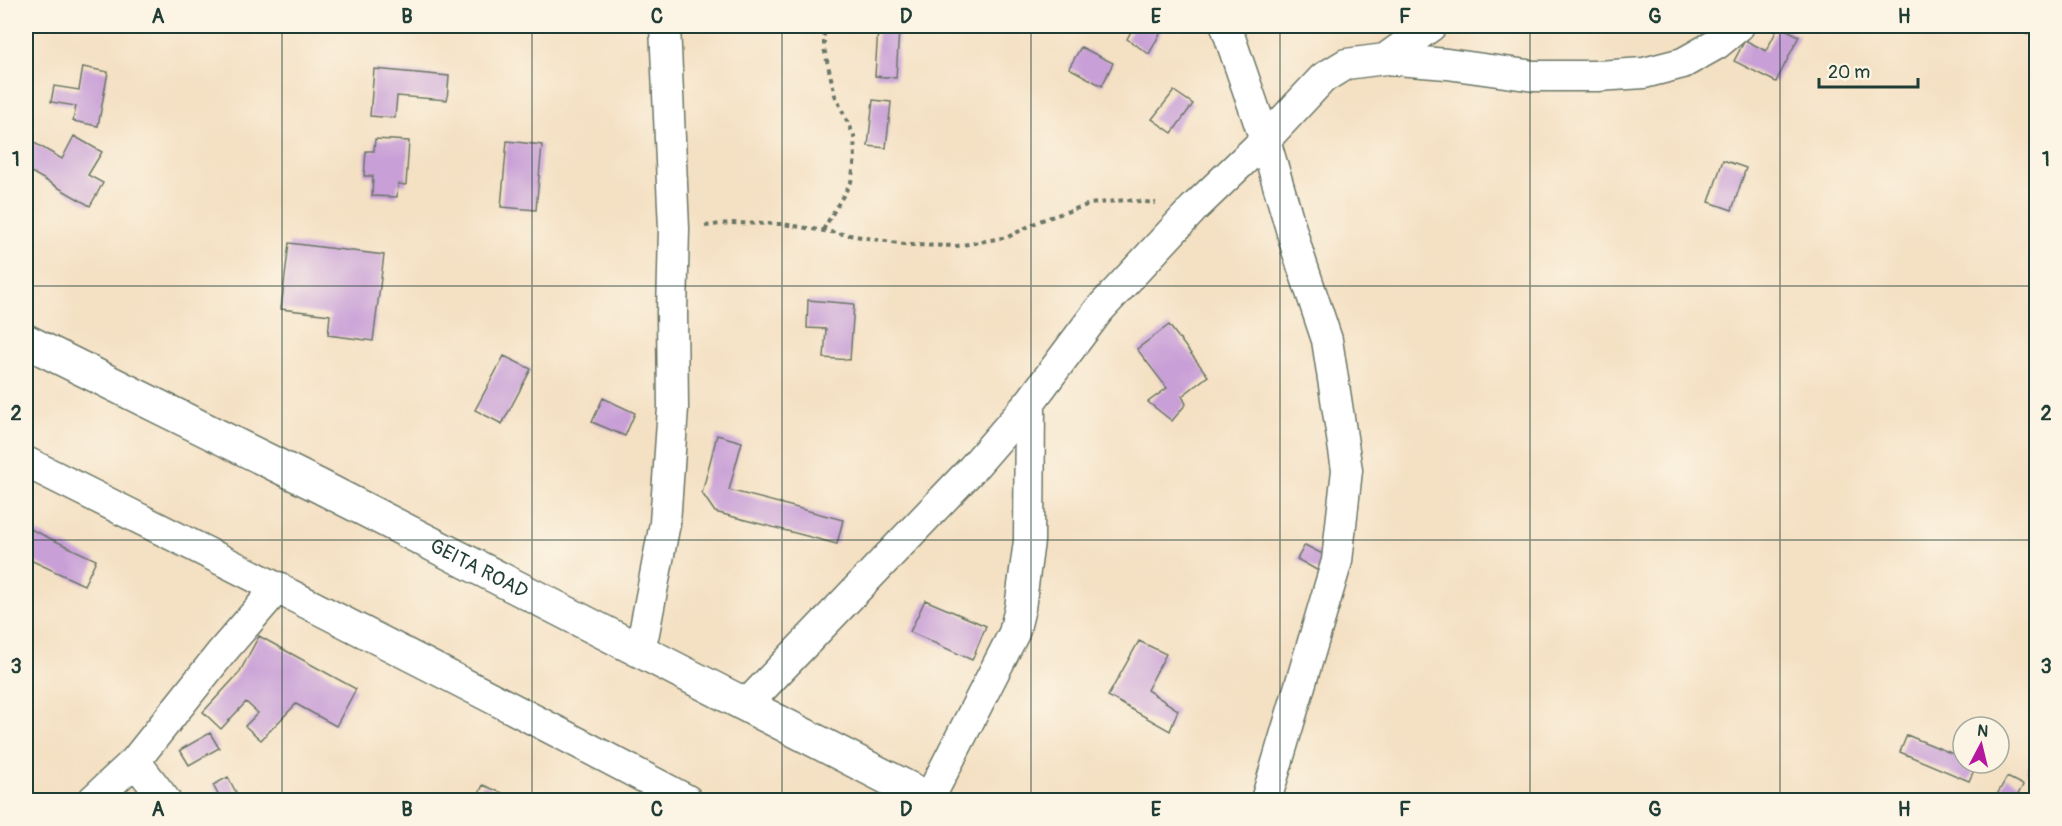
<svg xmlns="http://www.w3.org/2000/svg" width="2062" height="826" font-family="Pangolin,sans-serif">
<rect width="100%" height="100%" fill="#fcf5e5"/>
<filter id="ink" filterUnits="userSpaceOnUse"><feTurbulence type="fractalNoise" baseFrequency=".0167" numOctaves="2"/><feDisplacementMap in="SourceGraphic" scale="12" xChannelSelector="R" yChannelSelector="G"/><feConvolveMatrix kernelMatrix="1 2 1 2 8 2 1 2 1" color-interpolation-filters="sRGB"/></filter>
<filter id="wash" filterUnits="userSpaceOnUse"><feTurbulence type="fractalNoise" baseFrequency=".008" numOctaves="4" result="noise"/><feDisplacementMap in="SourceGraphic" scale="24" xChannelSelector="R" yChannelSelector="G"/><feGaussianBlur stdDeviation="1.35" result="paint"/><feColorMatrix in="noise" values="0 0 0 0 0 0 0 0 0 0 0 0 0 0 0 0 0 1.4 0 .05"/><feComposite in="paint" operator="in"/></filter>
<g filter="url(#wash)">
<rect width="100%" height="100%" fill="#f4e0c3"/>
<g id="blocks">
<!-- building -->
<path fill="#c89fd7" d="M1134,26H1164L1149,54L1127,39Z
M1779,26L1799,36L1776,82L1734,61L1745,40L1766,51Z
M878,28L899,30L896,78L875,76Z
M1081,47L1113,63L1102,86L1069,68Z
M83,67L108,72L98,126L73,121L76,106L51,102L54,86L79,90Z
M374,69L449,76L447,100L397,96L395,118L370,116Z
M1174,91L1193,104L1172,133L1152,119Z
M873,100L891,102L886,148L868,146Z
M74,136L102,152L88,175L103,183L90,206L26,169V138L62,159Z
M375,139L409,141L406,185L398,184L397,197L372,196L373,176H364L366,151H374Z
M507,141L542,145L536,210L501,207Z
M1723,160L1746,168L1732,210L1709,202Z
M289,243L384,255L373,341L328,335L330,315L281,309Z
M808,300L854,304L850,360L824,358L826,329L807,328Z
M1169,325L1208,376L1182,396L1186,404L1172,421L1148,402L1167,388L1137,349Z
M504,356L531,369L502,424L475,410Z
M603,398L635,413L625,436L592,422Z
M717,435L742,442L729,490L843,520L837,544L715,512L702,493Z
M26,527L96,560L84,585L26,558Z
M1305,545L1340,563L1324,574L1297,559Z
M925,600L986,626L972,660L910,632Z
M259,636L356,689L336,726L296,704L261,740L245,726L258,713L246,702L221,729L203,712L239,673Z
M1139,641L1166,654L1147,690L1178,710L1170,731L1108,696Z
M210,733L219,748L189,765L180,750Z
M1907,735L1963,758V763L1977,764L1969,781L1900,752Z
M2032,760L2036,762V776L2027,772Z
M228,777L240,800H221L213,785Z
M2007,777L2023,785L2015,800H1994Z
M483,785L509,796L507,800H476Z"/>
</g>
</g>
<g filter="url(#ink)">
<use href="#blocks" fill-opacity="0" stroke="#6a7666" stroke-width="1.5"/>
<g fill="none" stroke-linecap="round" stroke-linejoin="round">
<defs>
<path id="minor" d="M1226,26L1265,140L1298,253L1327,340L1347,470L1337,561L1266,800
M1385,59L1431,26
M26,462C247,572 468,684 687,800
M638,650L644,633L665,523L673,408L672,313L674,229L665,26
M746,705L971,470L1030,402L1099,310L1194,208L1265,140L1323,78L1346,64L1385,59L1447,64L1534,76H1598L1644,73L1683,63L1717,44L1739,26
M135,761L165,800
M929,799L1014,633L1020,608L1029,541L1030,402
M93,800L135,761L221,653L278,587"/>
<g id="trunk">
<path id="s1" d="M26,341L319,486L931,800"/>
</g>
</defs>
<!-- minor casing -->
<use href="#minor" stroke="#6a7666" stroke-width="33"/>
<!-- trunk casing -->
<use href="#trunk" stroke="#6a7666" stroke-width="36"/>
<!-- path -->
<path stroke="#6a7666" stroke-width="4" stroke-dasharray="4.5 4.5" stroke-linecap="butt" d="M2017,26L2036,38
M705,226L729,223L782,224L910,245L957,246L1008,237L1039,221L1090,204L1126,200L1156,203
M823,230L851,182L855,159L854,136L835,95L824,48V26"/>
<!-- minor -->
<use href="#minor" stroke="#fff" stroke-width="30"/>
<!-- trunk -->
<use href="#trunk" stroke="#fff" stroke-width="33"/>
</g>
</g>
<!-- grid -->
<path fill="none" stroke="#1f3d34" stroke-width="1.5" stroke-opacity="0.55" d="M282,26V800M532,26V800M782,26V800M1031,26V800M1280,26V800M1530,26V800M1780,26V800M26,286H2036M26,540H2036"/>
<g text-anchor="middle" stroke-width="6" stroke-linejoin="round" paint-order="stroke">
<!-- street labels -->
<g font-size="20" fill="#1f3d34" stroke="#fcf5e5">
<text dy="7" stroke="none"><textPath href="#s1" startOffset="507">GEITA ROAD</textPath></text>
</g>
</g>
<!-- margin -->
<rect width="2062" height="826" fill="none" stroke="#fcf5e5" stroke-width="66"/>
<!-- north arrow -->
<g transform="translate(1981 745) rotate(7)"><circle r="28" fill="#fcf5e5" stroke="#a4ab9e" stroke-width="1.5"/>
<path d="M0-4.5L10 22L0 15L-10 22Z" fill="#b5179e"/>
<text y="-9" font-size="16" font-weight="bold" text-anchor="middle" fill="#1f3d34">N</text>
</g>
<!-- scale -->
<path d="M1819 78v9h99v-9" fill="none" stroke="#1f3d34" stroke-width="3"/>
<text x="1828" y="78" font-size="18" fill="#1f3d34" stroke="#fcf5e5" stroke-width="4.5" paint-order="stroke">20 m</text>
<rect x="33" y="33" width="1996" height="760" fill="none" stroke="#1f3d34" stroke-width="2"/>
<g font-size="20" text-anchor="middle" font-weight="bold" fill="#1f3d34">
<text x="158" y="23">A</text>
<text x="407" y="23">B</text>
<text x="657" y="23">C</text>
<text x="906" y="23">D</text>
<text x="1156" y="23">E</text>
<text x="1405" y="23">F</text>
<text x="1655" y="23">G</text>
<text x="1904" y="23">H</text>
<text x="16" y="166">1</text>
<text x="2046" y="166">1</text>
<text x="16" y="420">2</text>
<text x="2046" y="420">2</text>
<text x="16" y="673">3</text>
<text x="2046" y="673">3</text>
<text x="158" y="816">A</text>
<text x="407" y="816">B</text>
<text x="657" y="816">C</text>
<text x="906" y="816">D</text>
<text x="1156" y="816">E</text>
<text x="1405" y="816">F</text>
<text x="1655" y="816">G</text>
<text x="1904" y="816">H</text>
</g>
</svg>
